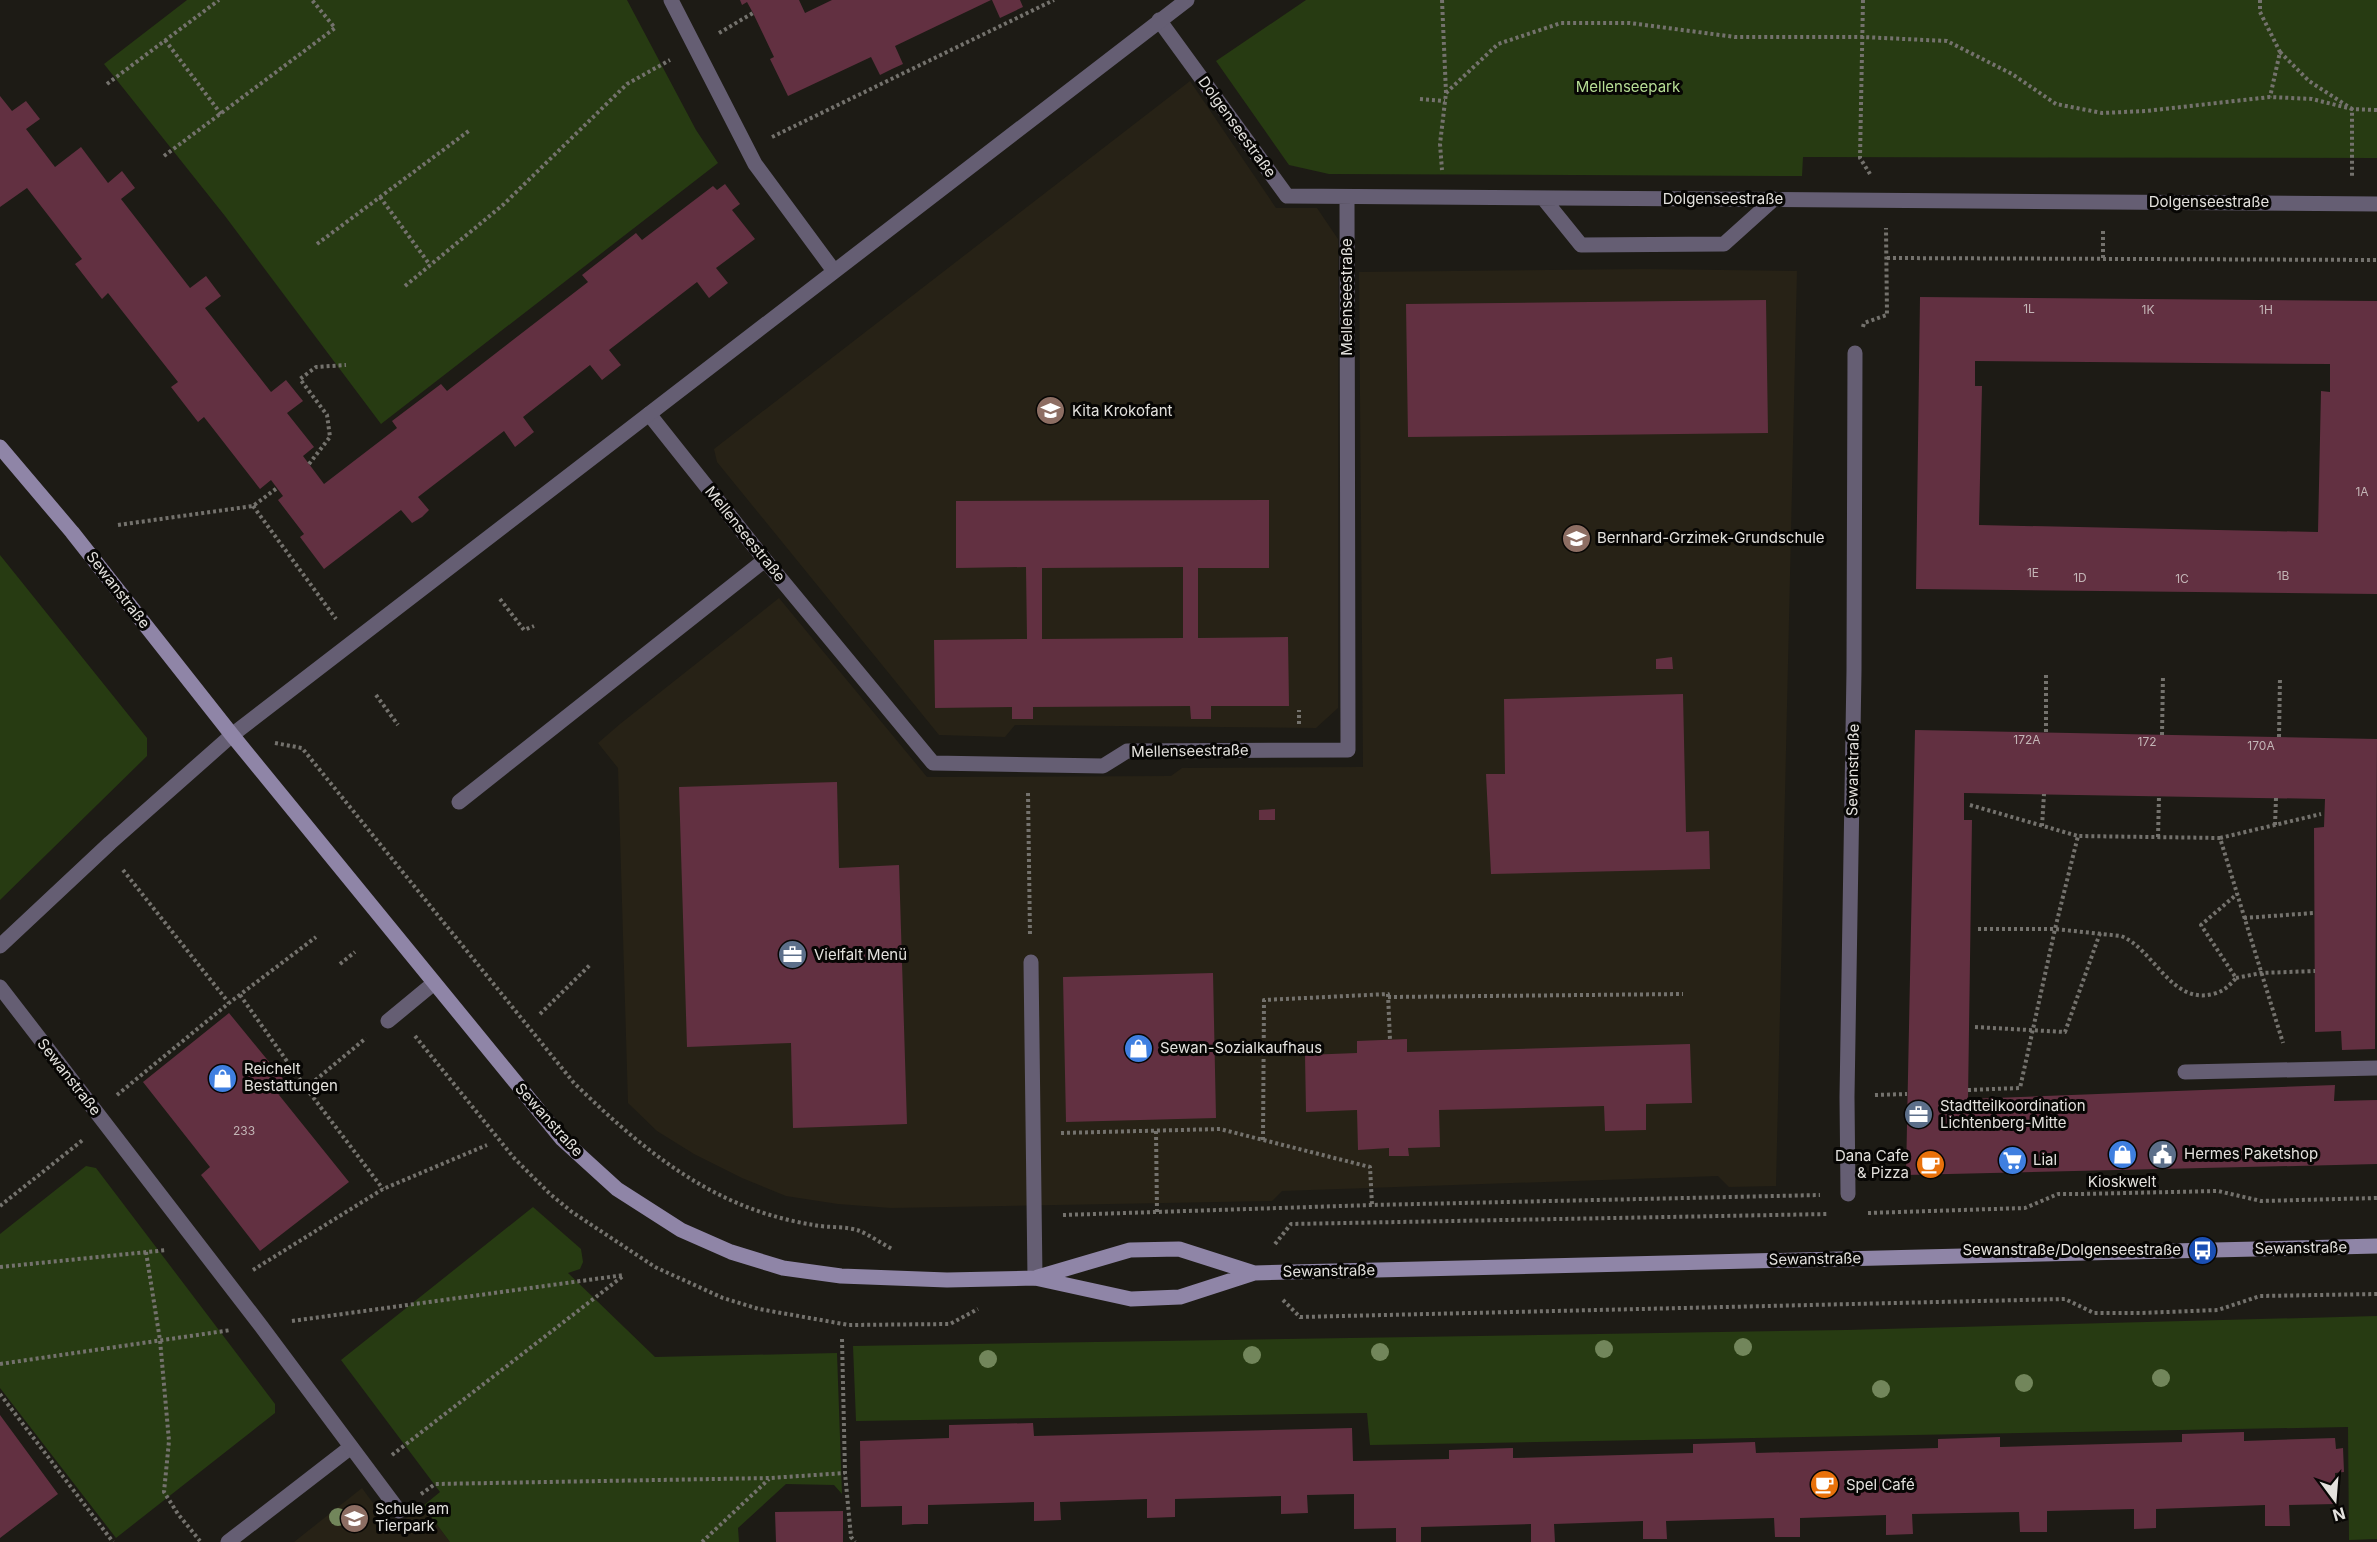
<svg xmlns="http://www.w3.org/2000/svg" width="2377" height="1542" font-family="Inter,sans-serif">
<rect width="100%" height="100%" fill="#1d1b15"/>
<!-- built -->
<path fill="#272216" d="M1190,81L1276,208H1317L1338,239V708L1316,728L1015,725L1005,737L939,735L717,462L714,449Z
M1644,269L1797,271L1776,1186L1729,1187L1718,1176L1282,1191L1272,1201L891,1208L838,1204L786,1196L742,1178L694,1154L657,1131L628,1103L618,768L598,743L620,724L779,598L927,777L1171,776L1182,768L1363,767L1359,272Z
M362,1488L392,1529L423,1506L450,1542H294Z"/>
<!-- green -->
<path fill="#273b12" d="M187,0H627L696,130L718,163L381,424L225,216L104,64Z
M1306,0H2377V158L1803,157L1802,176L1329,174L1289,165L1216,61Z
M0,555L147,738V756L0,900Z
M86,1166L96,1168L275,1404V1413L116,1538L0,1388V1234Z
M533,1207L581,1249L583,1262L580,1269L568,1273L655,1357L837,1353L842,1494L834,1485L786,1484L738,1528L739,1542H450L423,1506L440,1492L341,1360Z
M2377,1316V1539L2349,1540L2348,1427L1370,1445L1367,1413L856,1421L853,1346L1846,1330Z"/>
<!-- building -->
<path fill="#623041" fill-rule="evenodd" d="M740,0H799L805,13L832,0H991L895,46L903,64L892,69L880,75L871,57L788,96L770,59L774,57L753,13L747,2L742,5Z
M992,0H1020L1023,7L1000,18Z
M0,96L12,111L26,101L40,119L26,129L55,167L81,147L108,183L122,171L135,188L121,199L190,288L206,276L221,296L205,308L271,392L286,380L303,401L287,413L314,447L303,456L324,484L397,428L392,421L441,384L447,391L588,282L582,275L636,233L642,240L713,186L717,190L725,184L740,204L732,210L755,239L716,268L728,283L709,298L697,282L609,350L621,365L602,380L590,365L523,417L534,432L515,447L504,431L418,497L429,510L422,517L412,523L401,510L324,569L300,537L304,534L278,500L283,496L271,480L260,489L204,417L198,422L171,387L178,382L108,293L102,299L75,264L82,259L27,188L0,207Z
M1920,297L2377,301V594L1916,589ZM1975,361L2330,364V392L2321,391L2318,532L1979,525L1982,386H1975Z
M1766,300L1768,433L1408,437L1406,304Z
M1269,500V568H1198V638L1288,637L1289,706H1211V719H1191L1190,706L1033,707V719H1012V707L935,708L934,640L1027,639L1026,567L956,568V501ZM1183,567V638L1042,639V568Z
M1672,657L1673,669H1656V659Z
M1683,694L1686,832L1709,831L1710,869L1491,874L1486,774H1505L1504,699Z
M1915,730L2377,739L2375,1049L2342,1050L2341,1031L2315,1032L2314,828L2324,827L2325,799L1964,793V820H1972L1968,1099L2335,1085L2334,1101L2377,1100V1164L1906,1175Z
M837,782L839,868L899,865L907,1124L793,1128L791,1043L687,1047L679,787Z
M1275,809V820H1259V810Z
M1213,973L1216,1118L1066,1122L1063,977Z
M229,1013L288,1085L279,1095L349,1182L260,1251L201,1175L210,1167L143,1082Z
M1407,1039V1052L1690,1044L1692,1103L1646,1104V1130L1605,1131L1604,1106L1439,1110L1440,1147L1408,1148L1409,1156H1389V1148L1358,1150L1357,1110L1306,1112L1305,1055L1357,1053V1041Z
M0,1415L58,1494L0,1538Z
M1033,1423L1034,1436L1352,1428L1353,1461L1449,1459V1450L1513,1448V1458L1693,1453V1444L1755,1442L1756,1453L1938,1448V1439L2000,1437V1447L2182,1442V1434L2244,1432V1441L2335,1438L2336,1449L2343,1448L2344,1472L2335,1473L2336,1504L2289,1505L2290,1526H2265V1505L2156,1509V1528L2134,1529V1509L2047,1511V1532H2020L2019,1512L1912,1514L1913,1534L1886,1535V1515L1800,1518V1537H1775L1774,1518L1666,1521L1667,1539H1643V1521L1554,1524L1555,1542H1531V1524L1421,1527V1542H1396V1528L1354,1529V1494L1307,1495L1308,1513L1281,1514V1496L1175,1499V1517L1147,1518V1499L1060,1502L1061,1520L1034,1521V1502L928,1505V1524H914L902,1525V1506L861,1507L860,1441L949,1438V1425Z
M843,1511V1542H776L775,1512Z"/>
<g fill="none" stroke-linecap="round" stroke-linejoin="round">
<!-- path -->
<path stroke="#74726d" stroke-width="4" stroke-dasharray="3 3" stroke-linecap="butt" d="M1442,0L1446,93L1440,144L1442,170
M1863,0L1860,158L1870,174
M2260,0V12L2280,52L2270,97
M719,33L753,13
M165,40L221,114
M2280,52L2309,81L2352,109V178
M107,84L219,0
M1446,93L1498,44L1561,23H1630L1735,37H1862L1947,41L2012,74L2056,104L2102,113L2146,111L2270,97L2312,99L2352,109L2377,110
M1420,99L1445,101
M772,137L1054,0
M164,156L335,28L312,0
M380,197L430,265
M317,244L470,130
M1887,258L2377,260
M2103,258V229
M405,286L504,204L627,84L670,60
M1863,327L1864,323L1887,315L1886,228
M309,464L330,437L327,415L300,379L316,367L346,365
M253,506L336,619
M118,525L253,506L277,488
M500,599L524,630L534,626
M376,695L398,725
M1299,724V710
M2046,732V674
M2162,735L2163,675
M2279,737L2280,678
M275,743L302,748L574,1083C632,1139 691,1191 770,1215C784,1219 800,1223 814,1225C828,1228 847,1226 860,1231C871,1236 881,1243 892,1249
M1028,793L1030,935
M1970,805L2078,836
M2275,825L2276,798
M2042,826L2044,794
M2158,837L2159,796
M2220,838L2321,814
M123,870L229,1003
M2244,918L2314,913
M1978,929H2055L2121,936C2154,949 2171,1005 2213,994C2224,991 2229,986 2236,978L2201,925L2237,894
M340,964L355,952
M2236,978L2261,973L2315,971
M240,995L306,1088L383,1189
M1388,997L1683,994
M540,1014L591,964
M1975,1027L2065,1032L2100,933
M415,1036L514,1158L550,1194L572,1212L655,1267L723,1298L759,1309L849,1325L950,1324L978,1309
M306,1088L366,1038
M1968,1090L2020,1088L2055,929L2078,836L2220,838L2283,1043
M117,1095L229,1003L316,937
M1875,1095L1907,1094
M1156,1131L1157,1212
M1061,1133L1220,1129L1370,1167L1372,1205
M1263,1140L1264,1000L1388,994L1390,1040
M0,1206L84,1139
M1868,1213L2025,1208L2058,1194H2080L2218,1191L2261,1201L2377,1198
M1063,1215L1372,1205L1820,1195
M1275,1244L1291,1224L1828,1214
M146,1252L160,1340L169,1441L164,1492L178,1514L200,1541
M0,1267L167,1250
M253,1270L383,1189L487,1145
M1283,1300L1300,1317L2065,1299L2094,1313H2141L2218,1310L2260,1296L2377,1294
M292,1321L624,1275
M842,1339L845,1473L851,1537L855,1542
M0,1364L231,1330
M0,1394L113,1542
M392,1455L623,1276
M421,1494L435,1484L770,1478L845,1473
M702,1542L769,1479"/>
<!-- lane -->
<path stroke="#655e73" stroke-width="15" d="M1159,20L1287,196L2377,204
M1543,198L1581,245L1724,244L1774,199
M649,414L765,560L933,763L1103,766L1127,751L1348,750L1347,197
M459,802L765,560
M1031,962L1035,1278
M388,1021L434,983
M2185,1072L2377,1068
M1848,1194L1847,1097L1854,671L1855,353
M228,1542L351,1447"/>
<!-- street -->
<path stroke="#655e73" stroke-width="15" d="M671,0L755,164L834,271
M0,946L110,843L232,735L1187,0
M0,987L261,1326L399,1511"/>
<!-- secondary -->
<path stroke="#8f85a7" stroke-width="15" d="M0,447L72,532L232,735L562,1139L617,1189L681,1230L731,1252L783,1268L841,1276L947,1280L1035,1278L1131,1299L1180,1297L1254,1273L2377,1246
M1038,1277L1130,1250L1179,1249L1254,1273"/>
</g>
<!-- trees -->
<g fill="#72865b">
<circle cx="1743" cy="1347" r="9"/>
<circle cx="1604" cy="1349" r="9"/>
<circle cx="1380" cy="1352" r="9"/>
<circle cx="1252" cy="1355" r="9"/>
<circle cx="988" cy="1359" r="9"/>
<circle cx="2161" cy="1378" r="9"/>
<circle cx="2024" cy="1383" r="9"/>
<circle cx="1881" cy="1389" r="9"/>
<circle cx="338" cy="1517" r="9"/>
</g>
<!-- icons -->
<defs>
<symbol id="school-disc" viewBox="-11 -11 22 22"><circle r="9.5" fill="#8d6e63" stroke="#070604"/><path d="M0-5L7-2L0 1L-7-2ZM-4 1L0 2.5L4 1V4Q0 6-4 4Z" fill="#fff"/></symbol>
<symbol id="office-disc" viewBox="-11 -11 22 22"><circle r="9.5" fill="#5c6f8a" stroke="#070604"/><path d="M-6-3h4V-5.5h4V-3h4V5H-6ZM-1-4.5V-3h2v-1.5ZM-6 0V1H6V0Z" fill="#fff"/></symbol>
<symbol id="shop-disc" viewBox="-11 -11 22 22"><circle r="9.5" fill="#3f7fe0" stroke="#070604"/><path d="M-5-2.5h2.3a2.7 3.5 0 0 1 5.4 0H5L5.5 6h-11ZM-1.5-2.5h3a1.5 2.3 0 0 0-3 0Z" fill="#fff"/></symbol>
<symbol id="civic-disc" viewBox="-11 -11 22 22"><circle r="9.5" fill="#5c6f8a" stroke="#070604"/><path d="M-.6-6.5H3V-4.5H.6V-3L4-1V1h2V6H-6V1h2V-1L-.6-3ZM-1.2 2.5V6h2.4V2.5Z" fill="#fff"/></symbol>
<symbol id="supermarket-disc" viewBox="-11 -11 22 22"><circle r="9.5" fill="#3f7fe0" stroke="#070604"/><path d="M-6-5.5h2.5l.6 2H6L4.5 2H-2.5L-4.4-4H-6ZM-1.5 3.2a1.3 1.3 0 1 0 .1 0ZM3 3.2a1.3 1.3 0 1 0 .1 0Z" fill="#fff"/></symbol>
<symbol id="cafe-disc" viewBox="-11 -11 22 22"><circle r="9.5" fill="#e8710a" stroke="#070604"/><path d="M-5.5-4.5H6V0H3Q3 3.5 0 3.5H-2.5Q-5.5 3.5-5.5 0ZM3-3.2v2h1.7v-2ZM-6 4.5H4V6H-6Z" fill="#fff"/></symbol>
<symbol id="bus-disc" viewBox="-11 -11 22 22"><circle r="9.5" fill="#1a4fb4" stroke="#070604"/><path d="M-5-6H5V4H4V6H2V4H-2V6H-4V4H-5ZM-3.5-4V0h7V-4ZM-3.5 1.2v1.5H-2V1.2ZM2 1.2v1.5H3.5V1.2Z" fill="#fff"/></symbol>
</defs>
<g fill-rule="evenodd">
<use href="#school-disc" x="1034" y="394" width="33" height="33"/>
<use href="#school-disc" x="1560" y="522" width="33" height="33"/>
<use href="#office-disc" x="776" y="938" width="33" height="33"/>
<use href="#shop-disc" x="1122" y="1032" width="33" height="33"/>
<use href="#shop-disc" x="206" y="1062" width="33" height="33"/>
<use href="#office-disc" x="1902" y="1098" width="33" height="33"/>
<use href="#civic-disc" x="2146" y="1138" width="33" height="33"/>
<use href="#shop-disc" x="2106" y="1138" width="33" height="33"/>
<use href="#supermarket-disc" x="1996" y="1144" width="33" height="33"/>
<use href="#cafe-disc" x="1914" y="1148" width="33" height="33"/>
<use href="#bus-disc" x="2186" y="1234" width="33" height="33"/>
<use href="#cafe-disc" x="1808" y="1468" width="33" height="33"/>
<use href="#school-disc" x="338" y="1502" width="33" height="33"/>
</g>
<g text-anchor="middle" stroke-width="6" stroke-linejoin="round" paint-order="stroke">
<!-- number labels -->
<g font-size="12" fill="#c3b5b6">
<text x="2029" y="313">1L</text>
<text x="2148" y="314">1K</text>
<text x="2266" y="314">1H</text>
<text x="2362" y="496">1A</text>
<text x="2033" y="577">1E</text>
<text x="2283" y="580">1B</text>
<text x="2080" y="582">1D</text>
<text x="2182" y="583">1C</text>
<text x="2027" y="744">172A</text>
<text x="2147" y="746">172</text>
<text x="2261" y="750">170A</text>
<text x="244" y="1135">233</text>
</g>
<!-- park labels -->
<g font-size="15" fill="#b7de95" stroke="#070604">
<text x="1628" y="92">Mellenseepark</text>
</g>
<!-- street labels -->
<g font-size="15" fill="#e3e1dd" stroke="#070604">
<text transform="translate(1237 127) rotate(54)" y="5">Dolgenseestraße</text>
<text x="1723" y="204">Dolgenseestraße</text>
<text x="2209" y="207">Dolgenseestraße</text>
<text transform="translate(1347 297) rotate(-90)" y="5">Mellenseestraße</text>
<text transform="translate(745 534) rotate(51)" y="5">Mellenseestraße</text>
<text transform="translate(118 590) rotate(52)" y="5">Sewanstraße</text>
<text transform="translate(1190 751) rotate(-1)" y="5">Mellenseestraße</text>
<text transform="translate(1853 770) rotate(-89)" y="5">Sewanstraße</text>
<text transform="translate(69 1077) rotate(52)" y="5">Sewanstraße</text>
<text transform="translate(549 1120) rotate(48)" y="5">Sewanstraße</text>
<text transform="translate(2301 1248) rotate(-1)" y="5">Sewanstraße</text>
<text transform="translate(1815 1259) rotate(-1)" y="5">Sewanstraße</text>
<text transform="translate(1329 1271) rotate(-1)" y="5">Sewanstraße</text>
</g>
<!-- poi labels -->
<g font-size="15" fill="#e3e1dd" stroke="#070604" text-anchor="start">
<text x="1072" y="416">Kita Krokofant</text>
<text x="1597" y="543">Bernhard-Grzimek-Grundschule</text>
<text x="814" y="960">Vielfalt Menü</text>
<text x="1160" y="1053">Sewan-Sozialkaufhaus</text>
<text x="244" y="1074">Reichelt<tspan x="244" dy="17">Bestattungen</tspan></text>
<text x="1940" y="1111">Stadtteilkoordination<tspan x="1940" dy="17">Lichtenberg-Mitte</tspan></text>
<text x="2184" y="1159">Hermes Paketshop</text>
<text x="1909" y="1161" text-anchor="end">Dana Cafe<tspan x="1909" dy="17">&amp; Pizza</tspan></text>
<text x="2033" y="1165">Lial</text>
<text x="2122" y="1187" text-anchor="middle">Kioskwelt</text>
<text x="2181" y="1255" text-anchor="end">Sewanstraße/Dolgenseestraße</text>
<text x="1846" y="1490">Spel Café</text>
<text x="375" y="1514">Schule am<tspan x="375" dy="17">Tierpark</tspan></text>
</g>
</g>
<!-- north arrow -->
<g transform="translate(2335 1500) rotate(164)" stroke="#070604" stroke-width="4.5" paint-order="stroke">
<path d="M0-4.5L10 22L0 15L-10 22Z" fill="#e3e1dd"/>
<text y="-9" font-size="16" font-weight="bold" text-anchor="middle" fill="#e3e1dd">N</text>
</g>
</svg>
